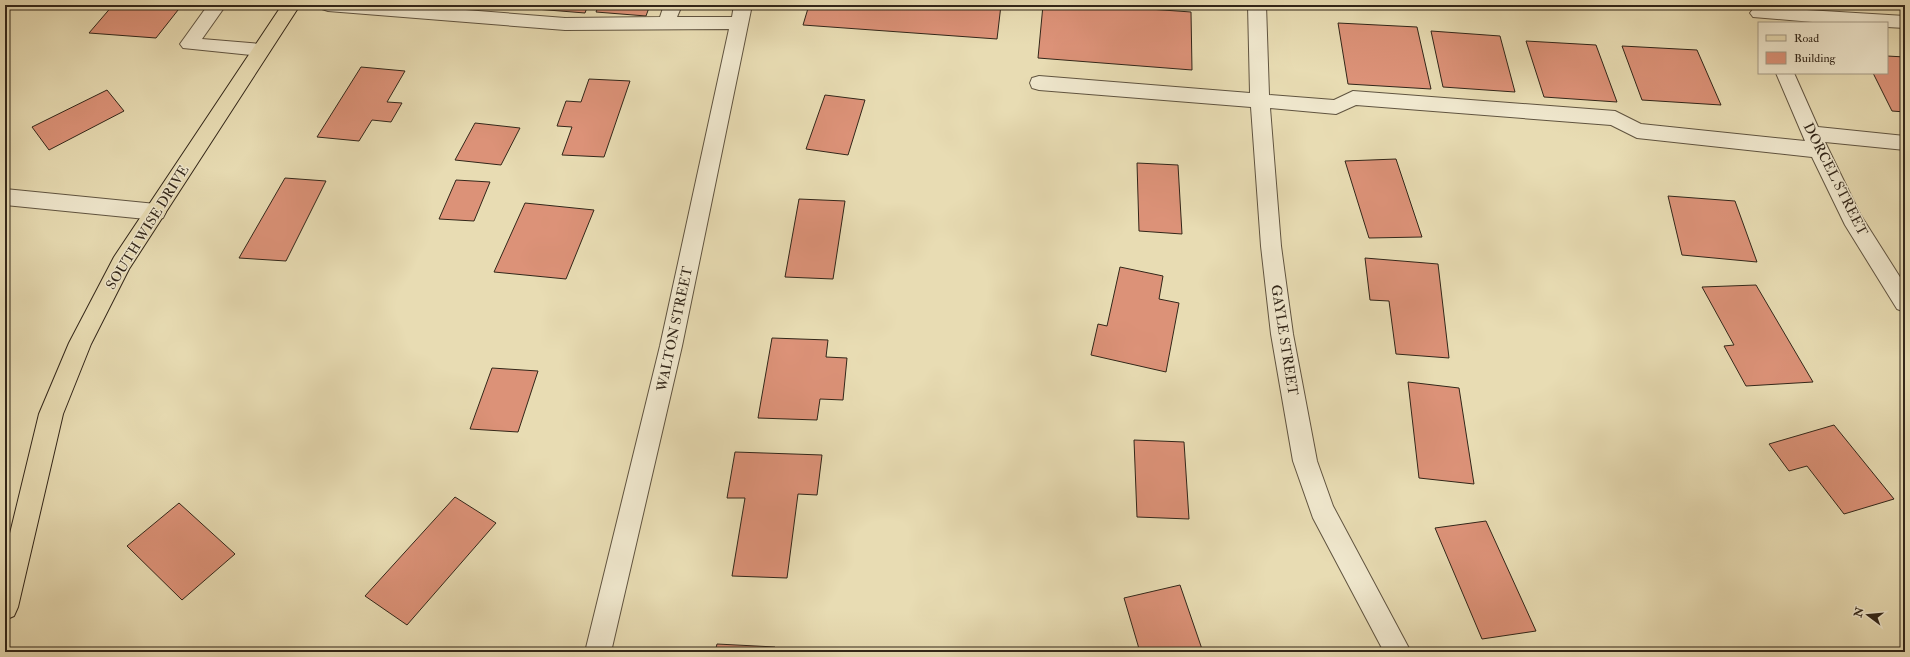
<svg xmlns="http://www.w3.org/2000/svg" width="1910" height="657" font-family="'IM FELL Double Pica',serif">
<rect width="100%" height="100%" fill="#e8dcb3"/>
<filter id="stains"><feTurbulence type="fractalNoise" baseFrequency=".005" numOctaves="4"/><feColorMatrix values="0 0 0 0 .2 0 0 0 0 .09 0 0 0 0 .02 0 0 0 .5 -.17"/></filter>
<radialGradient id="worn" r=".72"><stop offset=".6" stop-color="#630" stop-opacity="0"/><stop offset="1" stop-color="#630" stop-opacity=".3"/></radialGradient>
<!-- building -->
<path fill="#dc9278" stroke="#322619" d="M113,5H182L156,38L89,33Z
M486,5H588L585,13Z
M599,5H650L646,16L596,12Z
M809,5H1001L997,39L803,25Z
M1043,5H1093L1191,12L1192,70L1038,58Z
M1338,23L1417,27L1431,89L1348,84Z
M1431,31L1500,36L1515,92L1443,87Z
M1526,41L1596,45L1617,102L1544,97Z
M1622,46L1697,50L1721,105L1642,100Z
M1887,56L1905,57V112L1892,111L1873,73H1887Z
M361,67L405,71L387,102L402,103L391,122L372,120L359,141L317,137Z
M589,79L630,81L604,157L562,155L572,127L557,126L566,101L581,102Z
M107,90L124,111L49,150L32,127Z
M825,95L865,100L848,155L806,149Z
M475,123L520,128L501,165L455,160Z
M1396,159L1422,237L1369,238L1345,161Z
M1137,163L1178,165L1182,234L1139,231Z
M285,178L326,181L286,261L239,258Z
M456,180L490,182L474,221L439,219Z
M1668,196L1735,201L1757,262L1682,255Z
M799,199L845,201L833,279L785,277Z
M525,203L594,210L566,279L494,272Z
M1365,258L1438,264L1449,358L1396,354L1389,301L1370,300Z
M1120,267L1163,276L1159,299L1179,303L1166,372L1091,355L1098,324L1107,326Z
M1756,285L1813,382L1746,386L1724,346L1734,345L1702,287Z
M772,338L828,340L826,357L847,358L843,400L820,399L817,420L758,418Z
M492,368L538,371L518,432L470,429Z
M1408,382L1459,388L1474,484L1419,478Z
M1834,425L1894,499L1844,514L1807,466L1789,471L1769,444Z
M1134,440L1184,442L1189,519L1137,517Z
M735,452L822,455L817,495L798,494L787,578L732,576L745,498H727Z
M455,497L496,523L407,625L365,596Z
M179,503L235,554L182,600L127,546Z
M1486,521L1536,631L1482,639L1435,528Z
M1180,585L1203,652H1140L1124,598Z
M717,644L775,647V652H715Z"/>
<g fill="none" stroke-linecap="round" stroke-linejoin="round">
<defs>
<path id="minor" d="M208,5H226L202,39L261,44L267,46L270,50L267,54L261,56L183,48L180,44Z
M319,5H402L565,18L660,17L664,5H682L677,17H732L734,5H752L682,346L611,652H585L660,346L729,29L565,30L328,11L322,9Z
M1248,5H1266L1269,95L1334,100L1353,91L1615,111L1641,124L1805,141L1776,73H1794L1818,127L1905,136V150L1825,142L1860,214L1905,285V312L1897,309L1845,225L1812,157L1637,138L1611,125L1356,105L1336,114L1270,108L1281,246L1293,334L1317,461L1333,506L1411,652H1384L1313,518L1293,461L1271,334L1261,246L1251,107L1039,90L1032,88L1030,83L1032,78L1039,76L1250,93Z
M1759,7L1905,16V28L1887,27V23H1824L1753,17L1750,13L1753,9Z
M5,189L156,204L163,206L166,212L163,218L156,220L5,205Z"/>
<path id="major" d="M282,5H300L129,269L91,344L63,414L18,607L14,616L5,620V554L39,414L69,343L114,257Z"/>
</defs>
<!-- minor casing -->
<use href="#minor" stroke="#605440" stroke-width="2"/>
<!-- major casing -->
<use href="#major" stroke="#322619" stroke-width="2"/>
<!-- minor -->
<use href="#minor" fill="#f0e8ce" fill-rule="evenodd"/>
<!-- major -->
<use href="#major" fill="#e8dcb3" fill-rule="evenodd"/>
</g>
<g text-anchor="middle" stroke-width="3" stroke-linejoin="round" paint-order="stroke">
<!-- street labels -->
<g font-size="14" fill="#322619" stroke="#f0e8ce">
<text transform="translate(1836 179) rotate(63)" y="5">DORCEL STREET</text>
<text transform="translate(147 227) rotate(-58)" y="5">SOUTH WISE DRIVE</text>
<text transform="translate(674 329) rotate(-78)" y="5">WALTON STREET</text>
<text transform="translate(1285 340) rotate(81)" y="5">GAYLE STREET</text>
</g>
</g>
<!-- margin -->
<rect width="1910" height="657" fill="none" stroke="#e8dcb3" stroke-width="20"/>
<rect x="6" y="6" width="1898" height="645" fill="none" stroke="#322619" stroke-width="2"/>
<rect x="10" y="10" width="1890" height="637" fill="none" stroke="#322619"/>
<!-- legend -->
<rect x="1758" y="22" width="130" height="52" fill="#f0e8ce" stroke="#a49a86"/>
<rect x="1766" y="35" width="20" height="6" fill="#e8dcb3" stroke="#a49a86"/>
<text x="1794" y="42" font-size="12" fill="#322619">Road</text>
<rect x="1766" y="52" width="20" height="12" fill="#dc9278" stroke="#a49a86"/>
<text x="1794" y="62" font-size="12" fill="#322619">Building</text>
<!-- north arrow -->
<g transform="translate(1868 615) rotate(286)" stroke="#f0e8ce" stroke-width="3" paint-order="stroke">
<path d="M0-3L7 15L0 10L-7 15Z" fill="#322619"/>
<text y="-6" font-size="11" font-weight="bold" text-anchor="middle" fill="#322619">N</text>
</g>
<rect width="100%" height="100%" filter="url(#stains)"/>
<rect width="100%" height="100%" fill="url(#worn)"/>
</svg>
